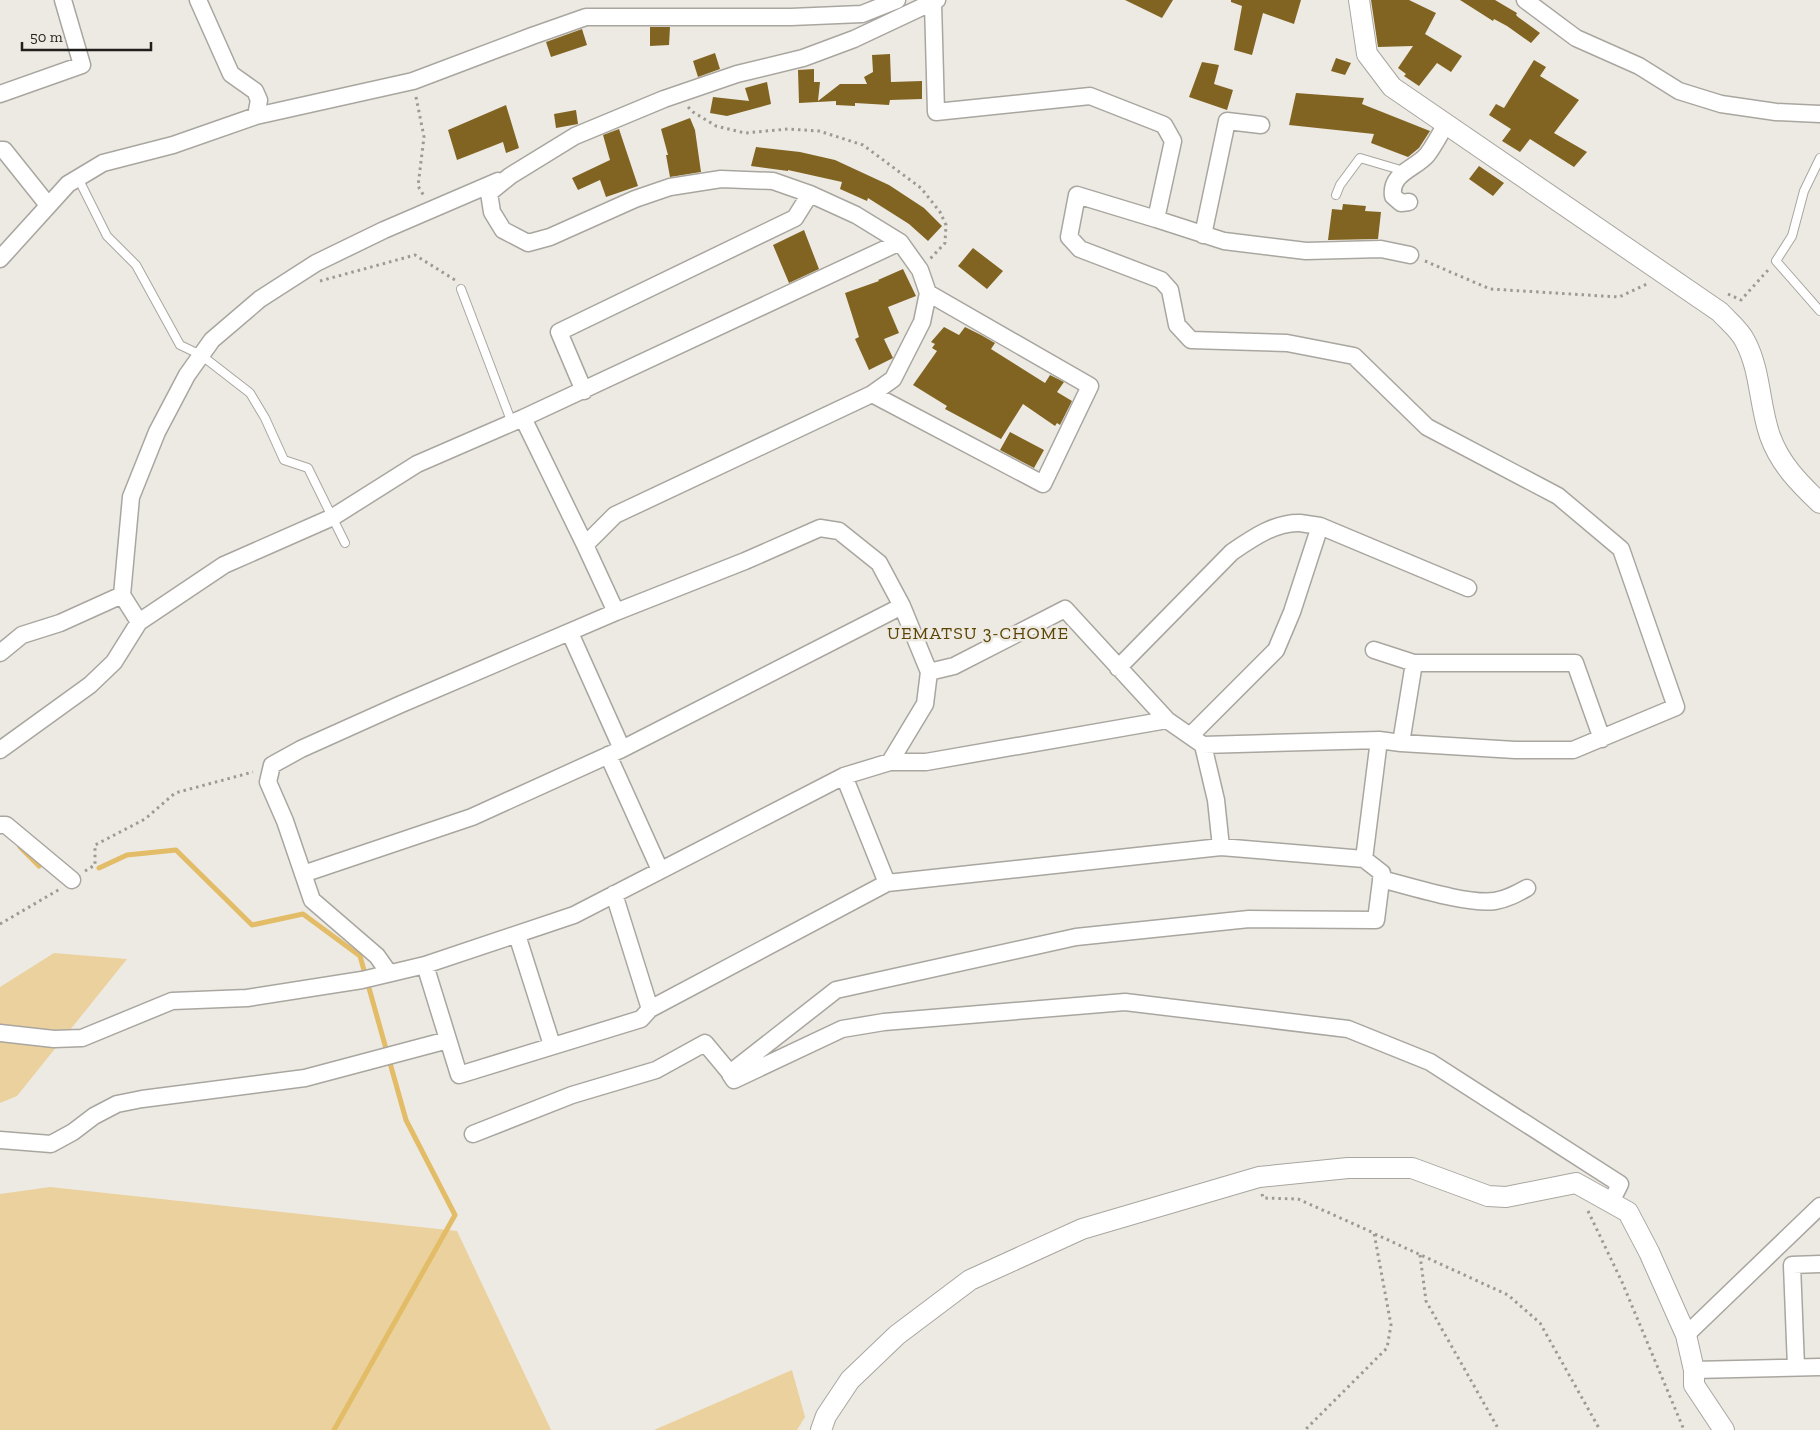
<svg xmlns="http://www.w3.org/2000/svg" width="1820" height="1430" font-family="'Zilla Slab',serif">
<rect width="100%" height="100%" fill="#edeae3"/>
<!-- green -->
<path fill="#ebd19d" d="M54,953L127,959L17,1096L0,1103V987Z
M50,1187L457,1231L551,1430H0V1194Z
M792,1370L805,1417L797,1430H654Z"/>
<g fill="none" stroke-linecap="round" stroke-linejoin="round">
<!-- stream -->
<path stroke="#e3bc67" stroke-width="5" d="M20,847L39,866
M99,868L127,855L176,850L252,925L303,914L360,956L406,1120L455,1215L334,1430"/>
</g>
<!-- building -->
<path fill="#816421" d="M1125,0H1173L1162,18Z
M1231,0H1301L1294,24L1263,13L1252,55L1234,50L1242,6L1231,2Z
M1371,0H1409L1436,13L1425,34L1462,56L1451,72L1437,63L1419,86L1404,76L1406,74L1398,68L1413,46L1378,47Z
M1460,0H1495L1517,13L1516,15L1518,17L1540,33L1531,43L1507,26L1494,19L1493,21Z
M650,27H670L669,45L650,46Z
M582,29L587,45L551,57L546,42Z
M715,53L720,69L698,77L693,61Z
M890,54L891,82L922,81V99L890,100L889,105L855,103V106L836,105V101L799,103L798,70L814,69V82H820L818,101L840,84H867L864,77L873,72L872,55Z
M1336,58L1351,63L1345,75L1331,71Z
M1534,60L1546,67L1540,76L1579,100L1554,133L1587,152L1574,167L1530,139L1520,152L1502,141L1511,129L1489,115L1496,104L1504,108Z
M1202,62L1219,65L1214,84L1233,90L1227,110L1189,97Z
M767,82L771,104L727,116L710,113L713,97L749,101L745,88Z
M1296,93L1364,98L1362,104L1430,131L1419,148L1408,157L1371,143L1374,134L1289,125Z
M506,105L519,148L506,153L503,142L457,160L448,130Z
M576,110L578,124L556,128L554,114Z
M690,118L695,130L701,172L670,177L666,155H668L661,129Z
M619,129L638,186L606,197L600,180L578,190L572,178L610,160L603,135Z
M756,147L800,152L835,160L889,185L924,208L942,226L928,241L909,224L868,198L867,201L840,189L842,182L788,170V171L751,166Z
M1479,166L1504,183L1493,196L1469,179Z
M1343,204L1366,206L1365,211L1381,212L1378,239L1328,240L1332,209L1342,210Z
M804,230L819,269L789,283L773,245Z
M973,248L1003,271L987,289L958,266Z
M903,269L916,296L888,307L899,333L884,339L893,358L869,370L855,339L859,337L845,293L879,281L878,280Z
M944,327L959,335L965,327L981,335L995,343L991,349L1045,383L1050,375L1064,382L1057,392L1072,401L1060,425L1057,423L1055,426L1023,404L1001,439L945,409L947,406L913,385L937,351L932,348L935,344L931,342Z
M1010,432L1044,450L1034,468L1000,450Z"/>
<g fill="none" stroke-linecap="round" stroke-linejoin="round">
<defs>
<path id="service" d="M1820,158L1804,191L1792,236L1776,261L1820,311
M78,178L107,236L136,265L180,345L201,355L250,393L265,418L284,460L308,468L345,543
M1336,195L1340,185L1360,158L1404,171
M461,289L512,423"/>
<path id="minor" d="M198,0L231,74L255,91L259,100L256,116
M1525,0L1576,38L1639,66L1679,91L1721,104L1776,112L1820,114
M933,3L936,112L1090,96L1164,125L1173,141L1156,219L1077,195L1069,237L1080,249L1161,280L1170,290L1177,325L1191,340L1287,343L1354,356L1427,427L1558,496L1621,549L1676,707L1573,750H1515L1401,743L1414,663H1575L1602,739
M0,94L82,65L63,0
M0,150H4L48,205
M1409,202L1401,203L1393,196C1390,173 1415,169 1427,155C1434,146 1440,134 1446,124
M1156,219L1224,241L1306,251L1381,249L1410,255
M1203,235L1227,121L1261,125
M0,259L68,184L103,163L173,145L256,116L413,81L532,36L586,17H791L862,14L897,0
M584,391L559,332L795,218L810,194
M872,394L1043,484L1090,386L928,293
M523,418L900,242
M585,545L615,515L872,394L893,379L922,322L928,293L920,270L900,242L856,215L810,194L773,181L721,179L670,187L635,199L550,237L528,243L503,230L492,212L489,193L510,176L575,136L664,99L737,74L803,58L854,39L937,0
M139,622L122,595L131,497L157,432L187,375L212,340L260,299L316,263L384,230L498,181
M570,633L622,749
M1374,650L1414,663
M0,653L22,635L60,623L122,595
M1118,668L1232,552C1251,539 1275,522 1300,523C1307,524 1313,525 1320,526
M1190,736L1276,650L1292,612L1320,526L1468,588
M1203,745L1379,740L1401,743
M0,750L90,685L114,662L139,622L224,565L333,517L417,464L523,418L585,545L616,612
M608,755L660,870
M890,762H926L1167,720
M844,776L887,883L1221,847
M0,825H6L72,880
M1364,859L1379,740
M303,874L472,817L622,749L902,606
M1381,879C1409,886 1468,905 1495,901C1507,899 1516,894 1527,888
M614,894L650,1009
M517,935L552,1045
M425,965L459,1075L641,1019L650,1009L887,883
M0,1033L54,1039L82,1038L172,1001L247,998L362,980L425,965L574,915L844,776L890,762L925,704L929,672L902,606L879,563L839,531L820,528L745,561L616,612L399,705L301,749L272,765L268,782L285,821L312,900L377,956L389,973
M730,1074L734,1080L842,1029L884,1022L1125,1002L1348,1029L1430,1062L1620,1184L1611,1202
M473,1134L572,1095L656,1070L705,1043L730,1073L836,990L1076,937L1249,919L1376,920L1382,873L1364,859L1221,847L1216,800L1203,745L1167,720L1065,609L954,666L929,672
M0,1140L51,1144L73,1132L94,1116L117,1104L142,1099L305,1078L448,1040
M1686,1335L1820,1206
M1796,1367L1792,1265L1820,1264
M1694,1370L1820,1367"/>
<path id="tertiary" d="M1359,0L1367,54L1392,87L1720,312C1728,321 1740,330 1745,341C1761,371 1759,405 1770,436C1780,464 1799,483 1820,503
M821,1430L826,1416L850,1380L897,1335L970,1280L1082,1229L1259,1177L1348,1168H1412L1488,1196L1506,1197L1576,1183L1628,1212L1649,1252L1686,1335L1694,1370V1385L1724,1430"/>
</defs>
<!-- service casing -->
<use href="#service" stroke="#a9a6a0" stroke-width="10"/>
<!-- minor casing -->
<use href="#minor" stroke="#a9a6a0" stroke-width="19"/>
<!-- tertiary casing -->
<use href="#tertiary" stroke="#a9a6a0" stroke-width="22"/>
<!-- path -->
<path stroke="#9c9a94" stroke-width="3" stroke-dasharray="2.5 4" stroke-linecap="butt" d="M416,97L424,137L418,186L424,196
M688,107L693,112L716,126L745,133L788,129L819,131L863,145L921,188L940,212L946,225L945,243L930,259
M1425,261L1490,289L1619,297L1647,284
M320,281L415,255L455,280
M1728,294L1741,300L1769,269
M85,871L95,865V845L145,819L175,793L253,772
M0,924L60,889
M1262,1194L1263,1198L1298,1199L1374,1233L1391,1325L1387,1348L1305,1430
M1588,1211L1622,1282L1684,1430
M1375,1234L1508,1295L1540,1323L1600,1430
M1420,1255L1426,1301L1499,1430"/>
<!-- service -->
<use href="#service" stroke="#fff" stroke-width="8"/>
<!-- minor -->
<use href="#minor" stroke="#fff" stroke-width="16"/>
<!-- tertiary -->
<use href="#tertiary" stroke="#fff" stroke-width="20"/>
</g>
<g text-anchor="middle" stroke-width="5" stroke-linejoin="round" paint-order="stroke">
<!-- neighbourhood labels -->
<g font-size="18" letter-spacing="1" fill="#5c4404" stroke="#edeae3">
<text x="978" y="639">UEMATSU 3-CHOME</text>
</g>
</g>
<!-- scale -->
<path d="M22 42v8h129v-8" fill="none" stroke="#201f1c" stroke-width="2.5"/>
<text x="30" y="42" font-size="15" fill="#201f1c" stroke="#edeae3" stroke-width="4" paint-order="stroke">50 m</text>
</svg>
